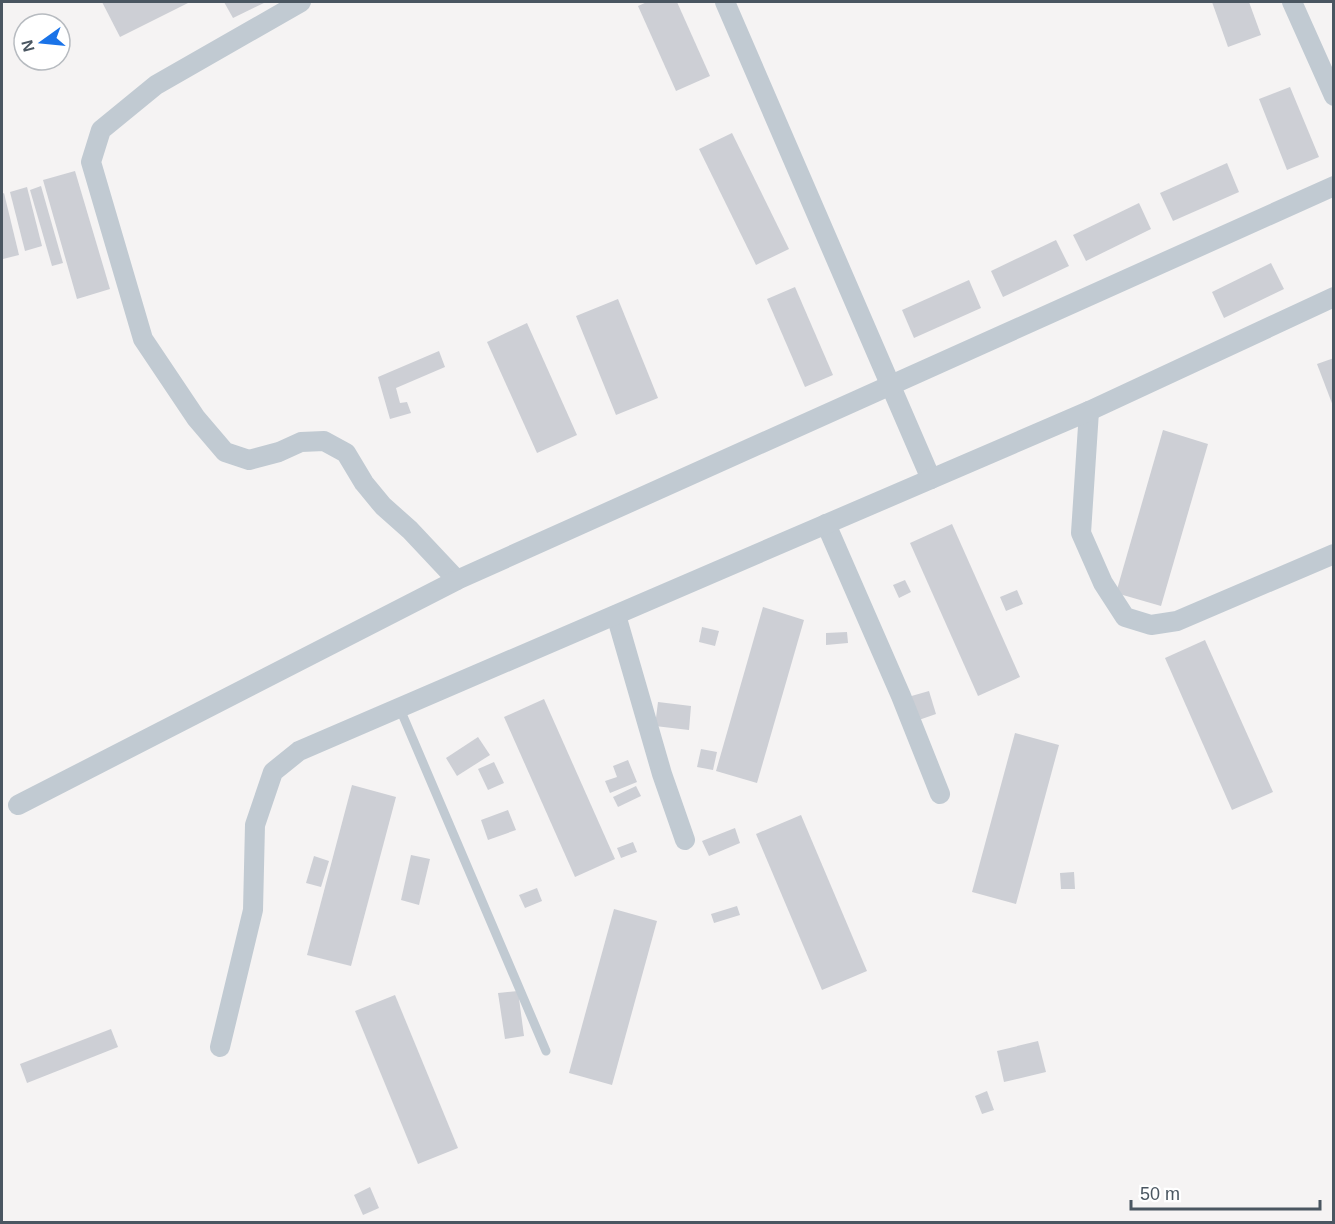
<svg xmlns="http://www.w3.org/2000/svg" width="1335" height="1224" viewBox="0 0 1335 1224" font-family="Arial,sans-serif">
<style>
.building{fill:#cdcfd5}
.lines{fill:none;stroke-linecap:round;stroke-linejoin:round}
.service{stroke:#c1cad2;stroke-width:9}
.minor{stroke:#c1cad2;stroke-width:20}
</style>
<rect width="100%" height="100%" fill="#f5f3f3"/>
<!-- building -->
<g class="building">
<path d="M102,2h88l-70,35z"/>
<path d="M224,2h42l-33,16z"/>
<path d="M647,2h30l33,74 -34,15 -38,-85z"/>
<path d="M1212,2h37l12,33 -33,12z"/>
<path d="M1290,87l29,70 -32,13 -28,-71z"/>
<path d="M732,133l57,116 -33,16 -57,-116z"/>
<path d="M1227,163l12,29 -66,29 -13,-28z"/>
<path d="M75,171l35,118 -33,10 -34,-119z"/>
<path d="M41,186l22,77 -11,3 -22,-76z"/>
<path d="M27,187l15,59 -17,5 -15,-59z"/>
<path d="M4,193l15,62 -16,4 -1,-65z"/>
<path d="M1139,203l12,26 -65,32 -13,-26z"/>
<path d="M1056,240l13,26 -66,31 -12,-26z"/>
<path d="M1271,263l13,26 -60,29 -12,-26z"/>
<path d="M969,280l12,28 -67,30 -12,-28z"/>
<path d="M795,287l38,88 -28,12 -38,-88z"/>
<path d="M618,299l40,99 -42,17 -40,-99z"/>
<path d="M527,323l50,112 -40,18 -50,-111z"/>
<path d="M439,351l6,16 -49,21 4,15 7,-1 4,11 -21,6 -12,-42z"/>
<path d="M1334,358v48h-1l-16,-42z"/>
<path d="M1163,430l45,14 -47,162 -45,-13z"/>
<path d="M952,524l68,153 -42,19 -68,-153z"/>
<path d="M905,580l6,12 -12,6 -6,-13z"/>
<path d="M1017,590l6,14 -17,7 -6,-14z"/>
<path d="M763,607l41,13 -47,163 -41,-12z"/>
<path d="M702,627l17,4 -4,15 -16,-4z"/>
<path d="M847,632l1,11 -22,2v-12z"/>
<path d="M1205,640l68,152 -41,18 -67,-152z"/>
<path d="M929,691l7,23 -20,7 -8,-24z"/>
<path d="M544,699l71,160 -40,18 -71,-160z"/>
<path d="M658,702l33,4 -2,24 -34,-4z"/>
<path d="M1015,733l44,12 -43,159 -44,-12z"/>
<path d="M478,737l12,18 -33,21 -11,-18z"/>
<path d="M701,749l16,3 -4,18 -16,-3z"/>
<path d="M628,760l9,22 -27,11 -5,-12 12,-4 -4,-11z"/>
<path d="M494,762l10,21 -16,7 -10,-21z"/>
<path d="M352,785l44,12 -45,169 -44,-11z"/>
<path d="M636,786l5,10 -23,11 -5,-10z"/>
<path d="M508,810l8,20 -28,10 -7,-20z"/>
<path d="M801,815l66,156 -45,19 -66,-156z"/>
<path d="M735,828l5,15 -31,13 -7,-15z"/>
<path d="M633,842l4,10 -16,6 -4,-10z"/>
<path d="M411,855l19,4 -11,46 -18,-5z"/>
<path d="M314,856l15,5 -8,26 -15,-4z"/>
<path d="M1074,872l1,17h-14l-1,-16z"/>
<path d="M537,888l5,13 -17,7 -6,-13z"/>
<path d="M737,906l3,9 -26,8 -3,-9z"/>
<path d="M614,909l43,12 -45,164 -43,-12z"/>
<path d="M518,991l6,45 -19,3 -7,-46z"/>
<path d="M395,995l63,153 -40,16 -63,-153z"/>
<path d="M111,1029l7,18 -91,36 -7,-19z"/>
<path d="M1038,1041l8,31 -42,10 -7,-31z"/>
<path d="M987,1091l7,19 -12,4 -7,-18z"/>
<path d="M370,1187l9,21 -16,7 -9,-20z"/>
</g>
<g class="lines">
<!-- service -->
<path class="service" d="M400,709l146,342"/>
<!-- minor -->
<g class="minor">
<path d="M301,2l-145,83 -55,45 -10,32 52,177 53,79 29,34 24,8 30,-8 22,-10 23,-1 22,12 18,30 19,23 27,24 47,50"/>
<path d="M725,2l206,477"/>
<path d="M1292,2l42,94"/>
<path d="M1089,411l-8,122 22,50 22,34 26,8 26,-4 157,-67"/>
<path d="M826,524l75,172 39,98"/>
<path d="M616,615l46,159 23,66"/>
<path d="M18,805l439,-225 877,-394"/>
<path d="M220,1047l33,-137 2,-85 18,-53 26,-21 790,-340 245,-114"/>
</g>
</g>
<!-- border -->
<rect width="1335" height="1224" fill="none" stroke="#4a5661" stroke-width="6"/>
<!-- north arrow -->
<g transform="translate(42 42) rotate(255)"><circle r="28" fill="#ffffff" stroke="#b7bbc0" stroke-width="1.5"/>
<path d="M0-4.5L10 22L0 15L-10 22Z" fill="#1a73e8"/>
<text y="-9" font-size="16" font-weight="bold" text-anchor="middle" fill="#4a5661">N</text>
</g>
<!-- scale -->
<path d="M1131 1200v9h189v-9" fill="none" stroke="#4a5661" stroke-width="3"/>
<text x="1140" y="1200" font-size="18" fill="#4a5661" stroke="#ffffff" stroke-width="4.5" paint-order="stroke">50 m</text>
</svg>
